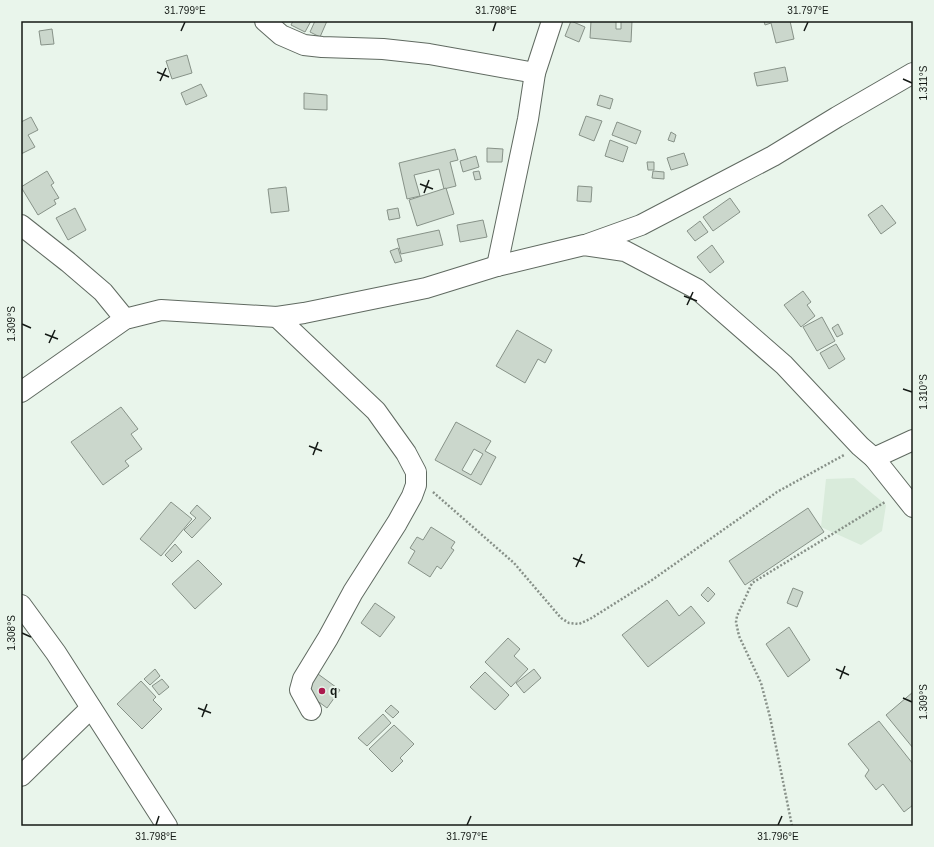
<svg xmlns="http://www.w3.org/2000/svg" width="934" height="847" viewBox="0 0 934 847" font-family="Helvetica,sans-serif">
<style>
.built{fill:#d9ebdb}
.building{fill:#cbd7cc;stroke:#879288;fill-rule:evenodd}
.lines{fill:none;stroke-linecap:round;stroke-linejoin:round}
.street-casing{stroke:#606a61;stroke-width:22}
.path{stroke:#879088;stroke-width:2.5;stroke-dasharray:2 2;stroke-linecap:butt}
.street{stroke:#fff;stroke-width:20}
.ticks{fill:none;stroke:#141915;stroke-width:1.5}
.poi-dot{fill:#ab184d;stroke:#e9f5eb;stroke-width:1.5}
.labels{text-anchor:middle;stroke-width:4;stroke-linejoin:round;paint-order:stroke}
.poi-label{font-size:12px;font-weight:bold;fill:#141915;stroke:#e9f5eb;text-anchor:start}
.neatline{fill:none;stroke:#141915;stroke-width:1.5}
.ticks-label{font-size:10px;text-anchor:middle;fill:#141915}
</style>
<rect width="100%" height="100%" fill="#e9f5eb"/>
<!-- built -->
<path class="built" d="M854,478l32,27 -4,26 -21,14 -40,-18 5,-48z"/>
<!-- building -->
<g class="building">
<path d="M293,21h18l-6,11 -14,-7z"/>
<path d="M315,21h12l-7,16 -10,-5z"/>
<path d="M571,21l14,6 -6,15 -14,-6z"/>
<path d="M591,21h25v8h5v-8h11l-1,21 -41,-4z"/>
<path d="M764,21h26l4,18 -18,4 -5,-20 -6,2z"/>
<path d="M52,29l2,15 -13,1 -2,-14z"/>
<path d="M187,55l5,18 -20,6 -6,-18z"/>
<path d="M785,67l3,14 -31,5 -3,-13z"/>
<path d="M201,84l6,12 -21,9 -5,-12z"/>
<path d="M304,93l23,2v15l-23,-1z"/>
<path d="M600,95l13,4 -3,10 -13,-4z"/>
<path d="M586,116l16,5 -8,20 -15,-6z"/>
<path d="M31,117l7,13 -10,5 7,12 -14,7v-32z"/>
<path d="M617,122l24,9 -5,13 -24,-9z"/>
<path d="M671,132l5,3 -2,7 -6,-2z"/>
<path d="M610,140l18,7 -5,15 -18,-6z"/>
<path d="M487,148l16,1 -1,13h-15z"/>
<path d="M455,149l3,11 -8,2 6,24 -12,3 -5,-20 -25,6 6,21 -13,3 -8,-36z"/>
<path d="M684,153l4,12 -17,5 -4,-12z"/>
<path d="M476,156l3,11 -16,5 -3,-11z"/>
<path d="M647,162h7v8h-6z"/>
<path d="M47,171l7,12 -3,2 8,13 -5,2 2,4 -18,11 -17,-28z"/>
<path d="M479,171l2,8 -6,1 -2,-8z"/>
<path d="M653,171l11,1v7l-12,-1z"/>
<path d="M578,186l14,1 -1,15 -14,-1z"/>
<path d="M286,187l3,24 -18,2 -3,-24z"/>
<path d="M446,188l8,26 -37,12 -8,-26z"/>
<path d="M730,198l10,14 -27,19 -10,-14z"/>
<path d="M882,205l14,18 -15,11 -13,-19z"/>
<path d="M75,208l11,22 -18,10 -12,-22z"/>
<path d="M398,208l2,10 -11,2 -2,-10z"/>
<path d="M483,220l4,17 -27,5 -3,-17z"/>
<path d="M700,221l8,11 -13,9 -8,-10z"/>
<path d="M439,230l4,15 -42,9 -4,-15z"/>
<path d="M712,245l12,17 -14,11 -13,-16z"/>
<path d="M398,248l4,13 -7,2 -5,-12z"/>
<path d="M803,291l8,11 -4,3 8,11 -14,11 -17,-22z"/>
<path d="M822,317l13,24 -18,10 -14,-24z"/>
<path d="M838,324l5,10 -6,3 -5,-9z"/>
<path d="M517,330l35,20 -7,13 -7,-4 -13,24 -29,-17z"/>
<path d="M836,344l9,15 -16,10 -9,-16z"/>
<path d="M121,407l17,22 -7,5 11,15 -17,12 4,5 -26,19 -32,-43z"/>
<path d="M456,422l35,19 -6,10 11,6 -15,28 -46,-25zM474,449l9,5 -12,21 -9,-5z"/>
<path d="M171,502l21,17 -31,37 -21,-17z"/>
<path d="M197,505l14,13 -19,20 -8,-8 12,-12 -6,-5z"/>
<path d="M808,508l16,24 -79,53 -16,-24z"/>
<path d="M431,527l24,15 -4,6 3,2 -13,19 -4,-3 -7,11 -22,-14 7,-12 -5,-3 7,-11 6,3z"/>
<path d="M175,544l7,8 -10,10 -7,-7z"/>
<path d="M198,560l24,24 -27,25 -23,-25z"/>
<path d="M708,587l7,7 -7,8 -7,-7z"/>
<path d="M793,588l10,4 -6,15 -10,-4z"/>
<path d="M667,600l12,16 12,-10 14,17 -57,44 -26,-32z"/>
<path d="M375,603l20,14 -15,20 -19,-14z"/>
<path d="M789,627l21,33 -22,17 -22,-33z"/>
<path d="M508,638l12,11 -6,7 14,13 -17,18 -26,-25z"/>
<path d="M155,669l5,7 -10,9 -6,-6z"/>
<path d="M534,669l7,9 -17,15 -8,-10z"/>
<path d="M485,672l24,23 -14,15 -25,-23z"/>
<path d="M318,674l22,16 -13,18 -23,-17z"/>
<path d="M162,679l7,8 -10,8 -7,-9z"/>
<path d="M141,681l15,16 -3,3 9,9 -20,20 -25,-25z"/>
<path d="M913,692v56l-27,-33z"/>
<path d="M391,705l8,7 -6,6 -8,-7z"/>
<path d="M383,714l8,9 -24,23 -9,-8z"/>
<path d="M879,721l34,43v41l-9,7 -21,-28 -7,6 -11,-14 4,-6 -21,-26z"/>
<path d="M394,725l20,19 -14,14 3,3 -11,11 -23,-23z"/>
</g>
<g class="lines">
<!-- street casing -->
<g class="street-casing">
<g id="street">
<path d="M265,21l16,14 23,10 18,2 61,2 46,5 106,19"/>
<path d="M21,225l47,37 35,30 22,27"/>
<path d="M588,244l53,-19 132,-69 64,-39 76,-44"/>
<path d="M497,266l31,-147 7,-46 17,-52"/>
<path d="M277,317l99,94 30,42 10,19v13l-4,11 -15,27 -44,69 -25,46 -25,41 -3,11 11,20"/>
<path d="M21,392l104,-73 36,-9 116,7 27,-4 122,-25 71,-22 87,-21 41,6 72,38 87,76 76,81 14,12 39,49"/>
<path d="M874,458l39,-18"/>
<path d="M21,605l35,48 111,173"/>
<path d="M21,776l70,-68"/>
</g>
</g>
<!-- path -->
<g class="path">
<path d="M433,492l81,71 47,55 8,5 10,1 11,-5 62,-39 125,-88 67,-37"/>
<path d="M792,826l-22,-109 -9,-34 -22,-47 -3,-14 1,-6 15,-33 133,-81"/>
</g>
<!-- street -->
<use href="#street" class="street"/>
</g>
<!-- ticks -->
<path class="ticks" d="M181,31l4,-9M493,31l3,-9M804,31l4,-9M157,72l12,5M903,79l9,4M160,81l6,-13M420,184l13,5M424,193l5,-13M684,296l13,5M687,305l6,-13M22,324l9,4M45,334l13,5M49,343l6,-13M903,389l9,3M309,446l13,5M313,455l5,-13M573,558l12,5M576,567l6,-13M22,633l9,4M836,669l13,6M840,679l5,-13M903,698l9,4M198,708l13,5M202,717l5,-13M156,825l3,-9M467,825l4,-9M778,825l4,-9"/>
<!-- markers -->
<circle class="poi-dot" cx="322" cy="691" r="4"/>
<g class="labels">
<!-- poi labels -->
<g class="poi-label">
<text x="330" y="695">q</text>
</g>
</g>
<!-- border -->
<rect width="934" height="847" fill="none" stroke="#e9f5eb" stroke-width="44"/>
<rect x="22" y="22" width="890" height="803" class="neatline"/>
<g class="ticks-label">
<text x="185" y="14">31.799°E</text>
<text x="496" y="14">31.798°E</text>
<text x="808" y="14">31.797°E</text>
<text transform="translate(923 83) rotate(-90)" y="4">1.311°S</text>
<text transform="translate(11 324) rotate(-90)" y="4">1.309°S</text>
<text transform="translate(923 392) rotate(-90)" y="4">1.310°S</text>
<text transform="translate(11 633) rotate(-90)" y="4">1.308°S</text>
<text transform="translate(923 702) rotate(-90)" y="4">1.309°S</text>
<text x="156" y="840">31.798°E</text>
<text x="467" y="840">31.797°E</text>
<text x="778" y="840">31.796°E</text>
</g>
</svg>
